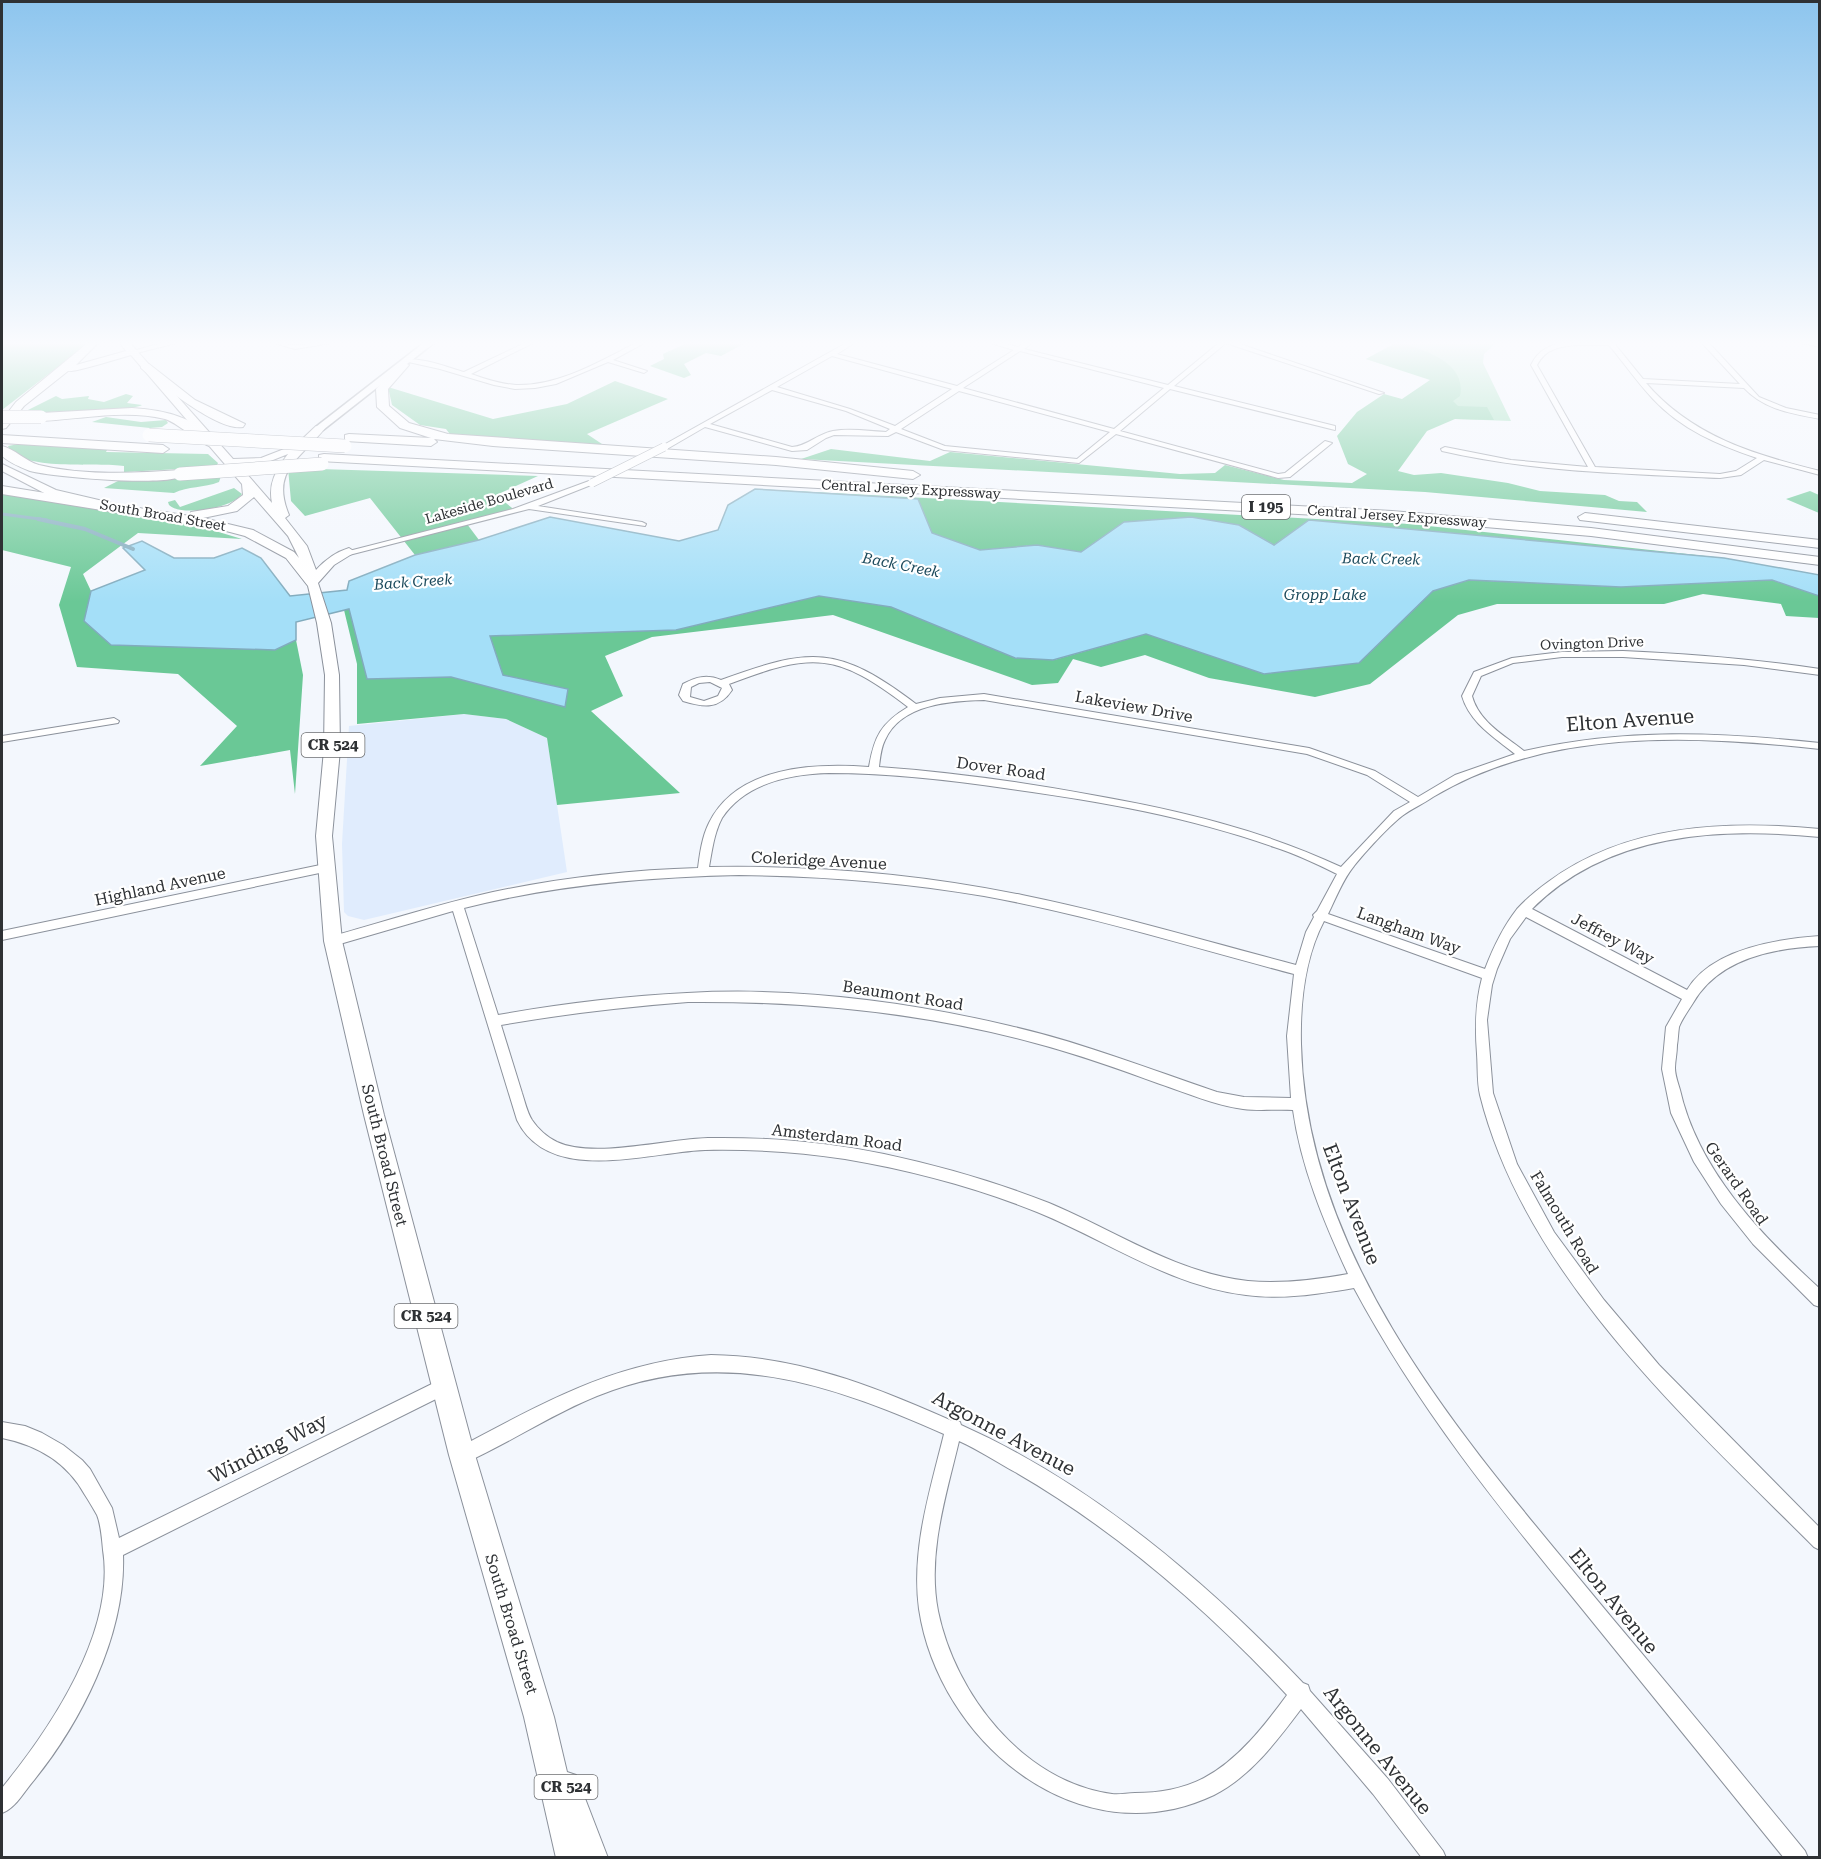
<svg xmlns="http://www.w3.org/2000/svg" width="1821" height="1859" viewBox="0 0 1821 1859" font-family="'Roboto Serif',serif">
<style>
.built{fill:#e0ecfd}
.green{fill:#93dbb3}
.forest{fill:#6ac896}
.water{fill:#a4dff8;stroke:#81abbd;stroke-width:1.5}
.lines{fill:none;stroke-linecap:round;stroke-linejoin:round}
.stream-far1{stroke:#81abbd;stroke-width:3}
.stream{stroke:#81abbd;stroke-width:4}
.minor-casing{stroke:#8b919b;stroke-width:2}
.tertiary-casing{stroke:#8b919b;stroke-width:2}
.secondary-casing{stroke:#8b919b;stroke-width:3}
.primary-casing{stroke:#8b919b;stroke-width:2}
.motorway-casing{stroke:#8b919b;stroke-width:2}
.minor{fill:#fff;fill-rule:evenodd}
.tertiary{fill:#fff;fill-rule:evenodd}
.secondary{fill:#fff;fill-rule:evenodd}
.primary{fill:#fff;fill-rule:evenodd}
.motorway{fill:#fff;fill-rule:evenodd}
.minor-bridge-casing{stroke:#8b919b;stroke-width:9;stroke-linecap:butt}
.motorway-bridge-casing{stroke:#8b919b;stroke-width:14;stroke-linecap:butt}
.minor-bridge{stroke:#fff;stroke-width:8}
.motorway-bridge{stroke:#fff;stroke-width:13}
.labels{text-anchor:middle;stroke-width:4.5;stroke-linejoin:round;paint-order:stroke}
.far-street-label{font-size:14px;fill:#2e3134;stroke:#fff}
.shield{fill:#fff;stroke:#6d6f71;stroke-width:1.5}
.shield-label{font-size:15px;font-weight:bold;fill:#2e3134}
.far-water-label{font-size:15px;font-style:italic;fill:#1c4a5c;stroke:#fff}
.street-label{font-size:16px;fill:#2e3134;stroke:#fff}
.near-street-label{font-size:20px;fill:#2e3134;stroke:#fff}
</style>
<rect width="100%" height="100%" fill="#f3f7fd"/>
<!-- built -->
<path class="built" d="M464,714l42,5 41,19 20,134 -203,48 -16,-4 -4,-4 -2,-68 7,-118z"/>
<!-- green -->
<path class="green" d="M1397,342h100l-13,12 -1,9 28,58 -56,-2 -25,-40 -64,-20z"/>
<!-- forest -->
<g class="forest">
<path d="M2,342h83l-4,7 -79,61z"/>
<path d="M689,342h58l-26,14 -15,-3 -22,11 7,11 -7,3 -34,-12 14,-7 -1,-5z"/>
<path d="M1398,342c26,8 69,20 62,54l-7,5 5,5 29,1 7,13 -39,-1 -28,12 -29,40 16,4 27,-2 67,10 32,8 65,4 14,6 18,1 10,10 -222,-20 -624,-33 30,-10 99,12 20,-9 230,22 35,-1 10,-8 59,15 68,3 15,-9 -19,-10 -11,-28 20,-24 27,-18 18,5 28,-19 -64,-21z"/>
<path d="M615,381l53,18 -81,35 18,12 -150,-5 -9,-12 -26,-4 -28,-20 -4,-18 105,32 74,-15z"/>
<path d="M126,394l7,2 -6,7 15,2c-12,7 -98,7 -118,7l32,-16 6,3 27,-3 -1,3 16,3z"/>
<path d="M106,417l35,5 25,-2 2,3 -6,4 -12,1 -58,-6z"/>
<path d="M24,443l83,7 -1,2 102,2 10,9 -2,4 -92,5v-6c-23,-4 -107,6 -116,-20z"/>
<path d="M288,468l250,8 -42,19 21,17 -50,12 12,16 -64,15 -45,-57 -65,18 -14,-15z"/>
<path d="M221,476l-2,6c-15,6 -31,4 -45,11l-70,-5 18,-9z"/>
<path d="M234,488l8,6c-9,14 -61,23 -73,11l-1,-3 7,-2 5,7z"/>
<path d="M755,489l655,35 314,34 -415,-38 -35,25 -35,-20 -115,-3 -43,30 -44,-7 -57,5 -48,-17 -14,-34z"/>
<path d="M1810,491l9,4v18l-33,-14z"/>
<path d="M2,494l200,33 40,12 -104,-6 -55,41 8,17 -7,30 191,29 21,-10 7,35 -8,119 -5,-44 -90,16 37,-40 -59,-52 -101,-7 -18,-62 12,-38 -69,-17z"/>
<path d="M1469,580l152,7 151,-7 48,16 -1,22 -33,-2 -5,-12 -78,-10 -39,10h-167l-39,11 -88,69 -55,13 -106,-19 -64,-23 -44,12 -28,-8 -15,24 -26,2 -199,-70 -181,22 -47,19 18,40 -32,15 89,82 -123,12 -10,-67 -41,-19 -42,-5 -107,10v-60l-13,-54 5,-1 18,70 84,-2 114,29 2,-17 -64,-14 -13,-39 186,-6 143,-34 72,11 124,51 39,2 92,-26 118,40 95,-11 74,-72z"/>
</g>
<!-- water -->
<path class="water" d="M755,489l163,10 14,34 48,17 57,-5 44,7 43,-30 67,-5 48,8 35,20 35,-25 415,38 96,17 -1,21 -47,-16 -151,7 -152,-7 -36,11 -74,72 -95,11 -118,-40 -93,26 -38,-2 -124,-51 -72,-11 -143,34 -186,6 13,39 65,14 -3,18 -114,-30 -84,2 -18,-70 -53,13v18l-21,10 -164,-5 -27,-24 7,-30 54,-21 -22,-22 19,-7 32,17h40l28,-10 19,10 29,38 57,-6 2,-9 66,-26 64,-15 71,-23 129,24 39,-11 10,-25z"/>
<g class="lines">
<!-- stream-far1 -->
<path class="stream-far1" d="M2,514l45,6"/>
<!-- stream -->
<path class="stream" d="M38,519l47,10 48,20"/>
<!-- minor casing -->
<g class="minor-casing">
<g id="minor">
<path d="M271,342l24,3 42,-3 -42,7z"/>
<path d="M527,342h8l-64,32c14,5 30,10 45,11 44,1 84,-24 122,-43h8l-33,18 34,11 -3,2 -36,-11 -52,22 -21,4 -20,1 -21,-4 -54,-16 -36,-8c12,-6 46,7 60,11z"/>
<path d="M848,342h8l-19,12 120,32 57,-36 -27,-8h11l20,5 8,-5h7l-9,7 144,36 52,-43h14l150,51 -5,1 -153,-51 -52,43 161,40v4l-165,-41 -50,42 158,43 7,-1 40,-32 7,2 -42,34 -12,1 -162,-44 -37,29 -135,-13 -48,-18 -8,4 -54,-1 -8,3 -19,12 -15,1 -87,-24 -38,22 -7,-2zM1020,351l144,37 -50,41 -151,-41zM832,356l120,33 -57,37 -45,-17 -73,-22zM772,390l74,21 44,18 -4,3c-17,-1 -36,-4 -53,-1 -16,3 -25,15 -41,16l-82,-23zM959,391l151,41 -33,27 -132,-13 -44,-17z"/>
<path d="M1566,342h47l30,37 97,5 -39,-42h7l51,55 27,11 34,7v4c-29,-6 -55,-9 -76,-31l-98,-5c45,53 109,72 174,88v4l-56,-15 -23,15 -21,3c-93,-4 -187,-6 -278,-27l-1,-2 4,-2 66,13 77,7 -57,-102c8,-16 19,-20 35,-23zM1579,345h30c15,18 28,37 44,54 28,30 65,46 104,59l-21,13 -16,3 -125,-7 -58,-102c9,-17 24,-19 42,-20z"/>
<path d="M1797,342l23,1v4z"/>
<path d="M589,481l7,2 -58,23 104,16 4,2 -1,2 -116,-17 -180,46 -4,-3 168,-43z"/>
<path d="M1623,651c66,3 131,8 197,18v6l-76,-10 -121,-8h-61l-49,6 -32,13 -9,20c7,26 32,39 52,55 103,-23 192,-19 296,-8v6c-129,-14 -272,-21 -387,48 -10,7 -22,12 -31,19 -15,12 -36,35 -48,50 -11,13 -18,32 -26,48l157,55c8,-21 18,-42 32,-60 9,-10 20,-19 31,-27 78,-58 179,-62 272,-53v8c-102,-10 -212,-4 -288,72l155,81c24,-41 90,-51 133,-54v10c-48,2 -102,13 -127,57 -5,8 -11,16 -14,24 -1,6 -1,13 -2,18 0,8 -2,16 -2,23 0,7 3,15 5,22 18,80 81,145 140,199v18l-6,-2 -61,-61 -32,-40 -27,-42 -23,-49 -9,-44 4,-42 16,-28 -156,-82 -16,22 -13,30 -5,16 -5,35 6,73 24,71 37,68 50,68 55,65 161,163v22l-6,-3c-127,-127 -289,-272 -334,-452 -3,-13 -2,-27 -3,-41 -2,-26 -2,-50 5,-76l-158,-57c-19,36 -24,83 -23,123 5,225 176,410 311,574 65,77 129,155 193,233l3,7h-24c-67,-83 -134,-165 -201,-248 -86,-105 -164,-201 -229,-322 -35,6 -72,12 -108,7 -76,-9 -140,-55 -209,-83 -62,-25 -127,-42 -192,-53 -46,-7 -93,-10 -140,-9 -56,2 -156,36 -188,-30l-64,-209 -120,35 -4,-2 -2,-3 2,-3 4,-2c53,-15 106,-32 160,-44 67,-14 136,-22 205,-24 2,-15 4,-31 11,-45 28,-57 104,-60 160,-56 5,-30 12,-44 39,-60 -72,-55 -95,-55 -179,-23l3,6c-13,20 -29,17 -49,11l-4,-6 4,-11c13,-7 24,-10 38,-4 90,-33 117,-35 195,24l24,-6 44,-4 325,54 66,23 43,26 37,-22 60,-21c-21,-17 -45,-31 -53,-58l12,-24 38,-14 50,-6zM710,682l12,6 -4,8 -14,5 -14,-4 1,-10 8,-4zM984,700l323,54 60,21 43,27 -16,9 -53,56c-79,-37 -163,-57 -249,-72 -70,-13 -142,-23 -213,-28 1,-9 2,-19 6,-27 16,-36 65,-39 99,-40zM829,773c61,0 122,7 182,16 88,12 179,28 263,58 22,7 43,17 63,27l-20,37 -4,4 1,2 -8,15 -10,33c-91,-24 -181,-51 -274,-70 -103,-21 -208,-30 -313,-28 3,-16 5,-34 13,-49 23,-35 69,-44 107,-45zM739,875c82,1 164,7 245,21 105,19 207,51 310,78l-7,62 4,62 -47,-1 -27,-5c-68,-23 -136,-50 -207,-66 -105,-25 -215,-39 -323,-33 -64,3 -127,11 -189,22l-34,-107c90,-23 183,-31 275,-33zM688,1002c118,-1 233,10 347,41 42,11 84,26 125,41 27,9 54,21 83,25 16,2 34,0 50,1 8,57 31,112 55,164 -33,6 -67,10 -100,7 -72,-8 -134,-51 -199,-78 -53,-21 -109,-37 -165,-49 -58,-12 -116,-17 -176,-16 -41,1 -115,21 -151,4 -10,-5 -19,-13 -25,-22 -5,-8 -7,-18 -10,-27 -7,-23 -14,-45 -21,-68 62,-11 124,-18 187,-23z"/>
<path d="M114,718l5,3 -1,2 -116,19v-6z"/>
<path d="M325,864l4,1 2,3 -2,3 -327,69v-9z"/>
<path d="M711,1355c86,1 163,31 241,66l8,1 1,3c130,58 245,156 342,258l5,2 2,6 78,88 55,72 3,7h-24l-49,-64 -72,-85c-24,32 -51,68 -87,86 -135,64 -275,-53 -295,-186 -8,-60 11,-118 25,-175 -115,-51 -224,-88 -347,-38 -47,19 -89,48 -135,68l-6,-3 -3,-6 3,-6c86,-45 156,-87 255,-94zM959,1441c20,9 38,21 56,31 102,59 192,137 272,223 -22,30 -49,65 -83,83 -21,11 -46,15 -69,15 -8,0 -16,2 -23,1 -89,-12 -157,-100 -174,-183 -11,-57 8,-115 21,-170z"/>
<path d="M444,1378l6,2 2,6 -2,6 -327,163c3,80 -43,170 -93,230 -8,10 -16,24 -28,28v-25c49,-60 114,-157 101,-238 -1,-11 -2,-25 -6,-35 -4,-7 -8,-14 -12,-20 -18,-33 -48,-50 -83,-57v-16l23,4 17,7 21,12 19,15 8,9 22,39 7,30z"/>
</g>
</g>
<!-- tertiary casing -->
<g class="tertiary-casing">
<path id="tertiary" d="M166,342h14l-47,12 -4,-2z"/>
</g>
<!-- secondary casing -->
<g class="secondary-casing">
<path id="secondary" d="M425,342h10l-112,88h-6v-4z"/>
</g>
<!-- primary casing -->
<g class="primary-casing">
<path id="primary" d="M89,342h10l-23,23 50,-14 -7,-9h10l104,117 28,-1 36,-14 19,-18 9,2c-24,31 -55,42 -36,87l-4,3 22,28 9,24c9,-10 20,-18 33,-22l6,4 -21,13 -16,18 13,40 8,52 1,75 -8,86 10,105 42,174 91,340 79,262 13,55 9,3 32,83h-52l-32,-141 -75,-262 -85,-340 -40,-174 -8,-105 8,-86 1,-75 -8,-52 -9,-37 -22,-28 -41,-22 -34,-9 -91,-14 -72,-18 -46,-24v-7l54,26 64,15 70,11 1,-4 37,-6 15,-11 -1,-11 -111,-129c-11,3 -58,18 -63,16l-44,35 -18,22 -4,1v-9l14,-18zM288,454c-12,16 -20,29 -16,49l-33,-38 24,-1zM254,497l34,39 11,22 -5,-6 -41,-22 -50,-12 34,-7z"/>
</g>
<!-- motorway casing -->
<g class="motorway-casing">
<g id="motorway">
<path d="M403,362l6,3 -21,24 1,17 20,17 39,11 328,23 137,14 7,4 -7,4 -137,-14 -283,-19 -59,-7 3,3 -6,4 -86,-5v-6l4,-1 82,4 -31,-10 -23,-21 -1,-18 23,-26z"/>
<path d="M141,364h8l46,36 50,24 -2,3c-24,5 -83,-43 -102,-59z"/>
<path d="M132,408c33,2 64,9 86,36l-1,3c-12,3 -36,-23 -52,-28 -39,-10 -84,0 -124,2l-6,-4 6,-4z"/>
<path d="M2,435l161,10 6,4 -6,4 -161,-10z"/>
<path d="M2,446c13,3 23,15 37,19 45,11 95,8 141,5l7,4c-15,14 -134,3 -157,-3 -10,-4 -20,-8 -28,-15z"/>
<path d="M324,454l1068,57 199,17 229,29v8l-229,-29 -199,-17 -1073,-58v-6z"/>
<path d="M2,486l118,19 7,4 -7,4 -118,-19z"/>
<path d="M1585,513l235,27v8l-240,-28 -2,-3z"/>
</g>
</g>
<!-- minor -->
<use href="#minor" class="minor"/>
<!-- tertiary -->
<use href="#tertiary" class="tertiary"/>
<!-- secondary -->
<use href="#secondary" class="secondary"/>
<!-- primary -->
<use href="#primary" class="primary"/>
<!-- motorway -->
<use href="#motorway" class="motorway"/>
<!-- minor-bridge casing -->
<g class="minor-bridge-casing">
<path id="minor-bridge" d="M592,483l72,-36"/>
</g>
<!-- motorway-bridge casing -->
<g class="motorway-bridge-casing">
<g id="motorway-bridge">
<path d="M2,417h39"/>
<path d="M149,435l196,11"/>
<path d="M180,474l142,-10"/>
</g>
</g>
<!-- minor-bridge -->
<use href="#minor-bridge" class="minor-bridge"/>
<!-- motorway-bridge -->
<use href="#motorway-bridge" class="motorway-bridge"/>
</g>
<!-- sky -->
<linearGradient id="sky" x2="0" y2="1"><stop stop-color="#8dc5ee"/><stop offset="0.57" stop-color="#fafbfe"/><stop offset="1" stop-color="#fafbfe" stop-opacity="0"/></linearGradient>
<rect width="1821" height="602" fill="url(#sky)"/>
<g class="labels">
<!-- far-street labels -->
<g class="far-street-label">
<text transform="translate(911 489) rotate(3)" y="5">Central Jersey Expressway</text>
<text transform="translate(489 501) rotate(-16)" y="5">Lakeside Boulevard</text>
<text transform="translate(163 515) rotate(10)" y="5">South Broad Street</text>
<text transform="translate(1397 516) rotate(4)" y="5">Central Jersey Expressway</text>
<text transform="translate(1592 643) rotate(-2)" y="5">Ovington Drive</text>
</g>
<!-- shield labels -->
<g class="shield">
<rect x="1242" y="495" width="48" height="24" rx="4.5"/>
<rect x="301.5" y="733" width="63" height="24" rx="4.5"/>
<rect x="394.5" y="1304" width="63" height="24" rx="4.5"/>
<rect x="534.5" y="1775" width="63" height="24" rx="4.5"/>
</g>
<g class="shield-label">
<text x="1266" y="512">I 195</text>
<text x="333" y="750">CR 524</text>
<text x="426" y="1321">CR 524</text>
<text x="566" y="1792">CR 524</text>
</g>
<!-- far-water labels -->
<g class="far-water-label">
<text transform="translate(1381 559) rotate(1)" y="5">Back Creek</text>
<text transform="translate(901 565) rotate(11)" y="5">Back Creek</text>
<text transform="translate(413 582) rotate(-4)" y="5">Back Creek</text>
<text x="1325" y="600">Gropp Lake</text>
</g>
<!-- street labels -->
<g class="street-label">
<text transform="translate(1134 706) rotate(10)" y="6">Lakeview Drive</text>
<text transform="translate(1001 768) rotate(8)" y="6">Dover Road</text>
<text transform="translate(819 860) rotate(3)" y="6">Coleridge Avenue</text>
<text transform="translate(160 886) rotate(-12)" y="6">Highland Avenue</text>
<text transform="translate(1409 930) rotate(20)" y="6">Langham Way</text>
<text transform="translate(1613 938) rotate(28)" y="6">Jeffrey Way</text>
<text transform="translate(903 995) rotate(9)" y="6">Beaumont Road</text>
<text transform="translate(837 1137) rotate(7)" y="6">Amsterdam Road</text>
<text transform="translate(385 1155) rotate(76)" y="6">South Broad Street</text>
<text transform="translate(1737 1183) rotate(55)" y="6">Gerard Road</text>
<text transform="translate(1565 1222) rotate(59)" y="6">Falmouth Road</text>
<text transform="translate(512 1624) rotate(73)" y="6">South Broad Street</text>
</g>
<!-- near-street labels -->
<g class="near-street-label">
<text transform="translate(1630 720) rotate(-4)" y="7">Elton Avenue</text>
<text transform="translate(1352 1204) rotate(69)" y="7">Elton Avenue</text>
<text transform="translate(1004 1433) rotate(28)" y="7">Argonne Avenue</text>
<text transform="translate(268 1448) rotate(-27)" y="7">Winding Way</text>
<text transform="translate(1614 1601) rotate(51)" y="7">Elton Avenue</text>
<text transform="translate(1378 1750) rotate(51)" y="7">Argonne Avenue</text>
</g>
</g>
<!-- border -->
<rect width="1821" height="1859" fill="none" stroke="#2e3134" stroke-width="6"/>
</svg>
